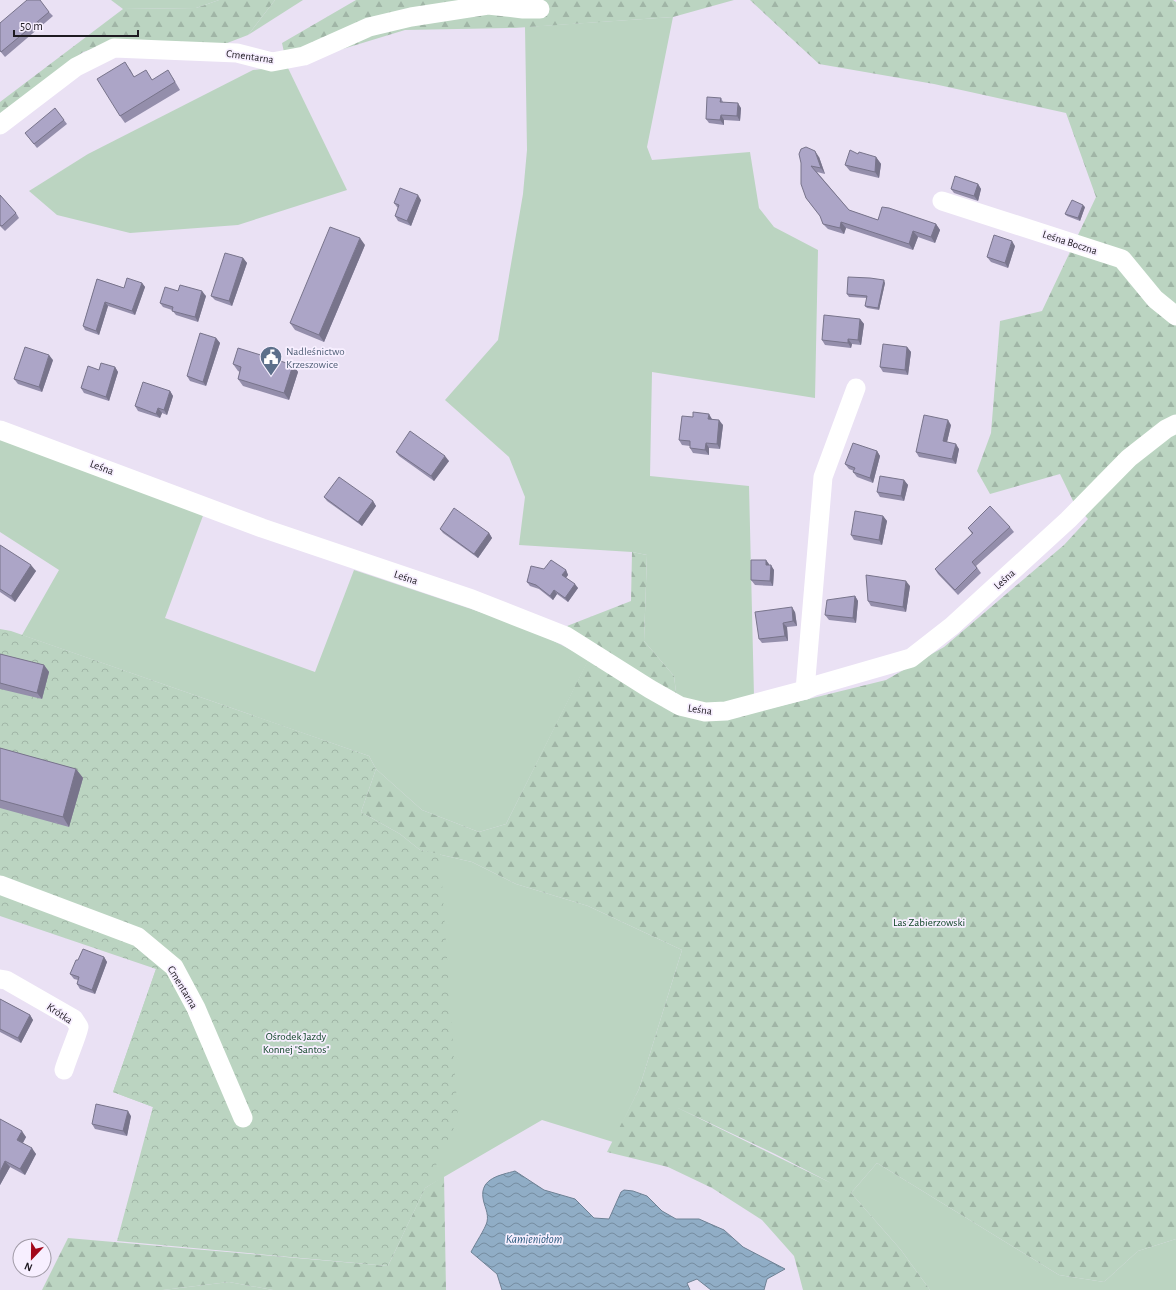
<svg xmlns="http://www.w3.org/2000/svg" width="1176" height="1290" viewBox="0 0 1176 1290" font-family="'Alegreya Sans',sans-serif">
<style>
.green{fill:#bbd4c1}
.forest{fill:url(#forest-firs);fill-rule:evenodd}
.park{fill:url(#park-crowns)}
.water{fill:url(#water-waves);stroke:#6e8194}
.lines{fill:none;stroke-linecap:round;stroke-linejoin:round}
.minor{stroke:#fff;stroke-width:19}
.wall{fill:#948eab}
.shaded-wall{fill:#78748b}
.building{fill:#aca5c7;stroke:#78748b}
.labels{text-anchor:middle;stroke-width:3.5;stroke-linejoin:round;paint-order:stroke}
.street-label{font-size:11px;fill:#1e1a21;stroke:#f7efff}
.service-label{font-size:11px;fill:#4e5e75;stroke:#f7efff;text-anchor:start}
.park-label{font-size:11px;fill:#063e1e;stroke:#f7efff}
.water-label{font-size:12px;font-style:italic;fill:#2b5a7e;stroke:#f7efff}
</style>
<defs>
<pattern id="forest-firs" width="22" height="20" patternUnits="userSpaceOnUse"><rect width="22" height="20" fill="#bbd4c1"/><path d="M5 1l3.5 6h-7zM16 11l3.5 6h-7z" fill="#a0b5a6"/></pattern>
<pattern id="park-crowns" width="20" height="18" patternUnits="userSpaceOnUse"><rect width="20" height="18" fill="#bbd4c1"/><path d="M2 6a3 3 0 1 1 6 0M12 15a3 3 0 1 1 6 0" fill="none" stroke="#a0b5a6"/></pattern>
<pattern id="water-waves" width="16" height="10" patternUnits="userSpaceOnUse"><rect width="16" height="10" fill="#90adc6"/><path d="M0 5q4-4 8 0t8 0" fill="none" stroke="#758ca0"/></pattern>
</defs>
<rect width="100%" height="100%" fill="#eae1f4"/>
<!-- green -->
<g class="green">
<path d="M111,0h108l-23,8 -73,1z"/>
<path d="M275,0h28l-55,35z"/>
<path d="M673,17l-26,130 5,13 98,-8 9,56 15,19 44,23 -3,148 -163,-26 -2,104 99,10 5,210 -44,10 -33,-6 -3,-24 -30,-35 3,-86 -15,-3 -113,-7 6,-48 -16,-40 -64,-57 53,-60 25,-146 4,-44 -2,-123z"/>
<path d="M287,66l60,124 -109,35 -108,8 -73,-18 -28,-24 59,-37 165,-84z"/>
<path d="M0,437l204,76 -39,105 150,54 39,-102 174,58 61,31 -83,165 -27,8 -57,-22 -46,-41 -7,-13 -347,-121 37,-65 -59,-38z"/>
<path d="M420,850l52,12 44,22 72,22 94,44 -43,139 -26,53 -71,-22 -117,68 -281,-45 9,-36 -40,-15 43,-123z"/>
<path d="M877,1163l182,112 45,7 34,-31 38,-12v51h-246l-29,-40 -50,-57z"/>
<path d="M229,1282l44,8h-110z"/>
</g>
<!-- forest -->
<g class="forest">
<path d="M219,0h56l-27,35 -26,10 -107,-3 -32,10 -83,66v-16l123,-93 73,-1z"/>
<path d="M356,0h378l-61,17 -159,11 -109,2 -118,36 -5,-23z"/>
<path d="M750,0h423l3,2v1237l-38,12 -34,31 -45,-7 -182,-112 -26,30 50,57 29,40h-127l-9,-34 -32,-36 -50,-32 -44,-21 -61,-15 32,-63 43,-139 -94,-44 -72,-22 -44,-22 -52,-12 -20,-16 -39,-22 15,-43 46,41 57,22 27,-8 89,-178 -28,-20 64,-25 1,-49 15,3 -3,86 30,35 3,24 79,12 130,-32 58,-33 120,-102 24,-26 -13,-14 -15,-31 -70,20 -13,-23 14,-38 9,-112 42,-10 54,-114 -30,-84 -132,-29 -115,-20zM676,1107l99,47 56,29z"/>
<path d="M444,1176l2,114h-173l-44,-8 -66,8h-121l26,-52 320,28 37,-78z"/>
</g>
<!-- park -->
<path class="park" d="M0,629l11,2 358,125 7,13 -15,43 39,22 20,16 20,4 18,265 -70,147 -271,-25 36,-134 -40,-15 43,-123 -156,-53z"/>
<!-- water -->
<path class="water" d="M515,1171l29,19 31,9 19,19 15,1 12,-27 3,-2 9,1 14,5 15,15 14,8h23l25,11 19,17 42,22 -18,10 -3,11h-53l-14,-11 -10,4 3,7h-188l-5,-16 -26,-22c4,-8 14,-23 16,-30 2,-9 -3,-16 -4,-24 -3,-20 18,-23 32,-27z"/>
<g class="lines">
<!-- minor -->
<g class="minor">
<path d="M0,125l76,-58 38,-19 123,5 35,9 32,-6 65,-29 42,-10 77,-12 35,4h17"/>
<path d="M942,201l180,58 33,40 21,17"/>
<path d="M0,430l262,98 210,71 94,37 84,53 30,17 25,6 21,-1 79,-21 18,-213 33,-89"/>
<path d="M805,690l9,-4 97,-28 41,-32 116,-106 61,-62 37,-29 10,-5"/>
<path d="M0,885l138,52 36,30 22,41 47,110"/>
<path d="M0,979l6,1 68,39c1,2 4,6 5,8 0,4 -13,35 -15,43"/>
</g>
</g>
<!-- wall -->
<g class="wall">
<path d="M49,12l4,4 -48,41 -5,-6v-28z"/>
<path d="M130,69l4,8 18,3 21,-2 7,12 -55,33 -5,-7z"/>
<path d="M721,98l2,4 18,6 -1,13 -16,-1v5l-15,-2 -3,-4z"/>
<path d="M64,120l3,4 -30,24 -12,-15z"/>
<path d="M819,157l6,17 -8,-2 32,38 29,10 58,4 4,6 -5,13 -17,-6 -5,13 -67,-22 -2,6 -16,-5 -5,-5 -2,-7 -15,-19 -5,-35z"/>
<path d="M876,157l5,7 -2,14 -29,-7 -5,-6z"/>
<path d="M978,184l3,5 -3,12 -24,-8 -3,-4z"/>
<path d="M0,195l16,18 3,5 -14,13 -5,-5z"/>
<path d="M421,200l-10,26 -13,-5 -3,-5 3,-8 -1,-1 -3,-4z"/>
<path d="M1085,207l-5,14 -13,-5 -2,-2z"/>
<path d="M365,245l-41,97 -29,-12 -5,-7z"/>
<path d="M1015,246l-7,22 -17,-6 -4,-5z"/>
<path d="M243,258l4,5 -15,43 -17,-6 -4,-4z"/>
<path d="M97,279l27,9 18,-5 3,4 -10,28 -27,-9 -9,29 -14,-5 -2,-4z"/>
<path d="M885,283l-6,27 -12,-2 -2,-2 2,-8 -18,-1 -2,-3z"/>
<path d="M178,291l28,5 -8,26 -22,-7 -4,-5 -9,-3 -3,-4z"/>
<path d="M860,319l4,5 -3,21 -9,-1 -1,4 -26,-3 -3,-5z"/>
<path d="M216,338l4,5 -14,43 -16,-5 -3,-5z"/>
<path d="M907,347l4,5 -3,23 -25,-3 -3,-5z"/>
<path d="M53,360l-11,32 -24,-8 -4,-5z"/>
<path d="M233,364l60,1 5,7 -9,28 -46,-14 -5,-7 2,-7 -2,-1z"/>
<path d="M115,367l3,5 -9,29 -25,-8 -3,-5 18,-18z"/>
<path d="M170,391l3,5 -6,19 -5,-2 -2,5 -22,-7 -3,-5z"/>
<path d="M712,419l11,6 -3,24 -11,-1v7l-16,-2 -3,-5v-2l-8,-1 -3,-5z"/>
<path d="M951,425l-4,17 12,7 -3,15 -37,-7 -3,-5z"/>
<path d="M877,451l3,5 -7,27 -16,-6 -4,-5 1,-1 -5,-2 -4,-5z"/>
<path d="M396,452l53,9 -15,20 -35,-25z"/>
<path d="M904,480l4,5 -4,16 -24,-4 -3,-5z"/>
<path d="M324,497l49,4 3,5 -14,20 -35,-25z"/>
<path d="M883,516l4,5 -5,24 -28,-5 -3,-5z"/>
<path d="M1010,527l4,5 -38,34 5,7 -23,22 -20,-21 -3,-5 37,-35 -4,-6z"/>
<path d="M440,529l49,4 3,5 -14,20 -35,-25z"/>
<path d="M0,545l36,26 -21,31 -15,-10z"/>
<path d="M766,560l3,5 5,5 -1,16 -18,-1 -4,-5z"/>
<path d="M544,569l22,1 2,5 -2,3 12,10 -10,14 -11,-8 -4,6 -14,-11 -9,-3 -3,-4z"/>
<path d="M910,586l-4,26 -35,-6 -3,-5z"/>
<path d="M855,596l3,5 -2,22 -27,-3 -4,-5z"/>
<path d="M795,612l2,14 -10,1 1,14 -26,2 -3,-4z"/>
<path d="M0,654l44,11 5,7 -7,27 -42,-10z"/>
<path d="M0,748l76,21 7,9 -14,49 -69,-19z"/>
<path d="M104,957l3,5 -12,32 -15,-5 -3,-5 1,-4 -4,-1 -4,-5 8,-14z"/>
<path d="M0,999l30,16 3,5 -12,23 -21,-11z"/>
<path d="M131,1116l-4,20 -32,-7 -3,-5z"/>
<path d="M0,1119l26,18 -3,6 13,11 -11,21 -15,-8 -10,18z"/>
</g>
<!-- shaded-wall -->
<g class="shaded-wall">
<path d="M738,103l3,5 -1,13 -3,-5z"/>
<path d="M721,115l3,5v5l-4,-5z"/>
<path d="M815,151l4,6 6,17 -4,-6z"/>
<path d="M876,157l5,7 -2,14 -4,-6z"/>
<path d="M978,184l3,5 -3,12 -4,-5z"/>
<path d="M418,195l3,5 -10,26 -4,-5z"/>
<path d="M1083,205l2,2 -5,14 -2,-3z"/>
<path d="M841,222l5,6 -2,6 -4,-6z"/>
<path d="M936,224l4,6 -5,13 -4,-6z"/>
<path d="M913,231l5,6 -5,13 -4,-6z"/>
<path d="M360,238l5,7 -41,97 -5,-7z"/>
<path d="M1012,241l3,5 -7,22 -3,-5z"/>
<path d="M243,258l4,5 -15,43 -3,-5z"/>
<path d="M884,280l1,3 -6,27 -1,-2z"/>
<path d="M142,283l3,4 -10,28 -3,-4z"/>
<path d="M202,291l4,5 -8,26 -3,-5z"/>
<path d="M105,302l3,4 -9,29 -3,-4z"/>
<path d="M860,319l4,5 -3,21 -3,-5z"/>
<path d="M216,338l4,5 -14,43 -3,-4z"/>
<path d="M848,339l4,5 -1,4 -3,-5z"/>
<path d="M907,347l4,5 -3,23 -3,-5z"/>
<path d="M49,355l4,5 -11,32 -3,-5z"/>
<path d="M293,365l5,7 -9,28 -5,-7z"/>
<path d="M115,367l3,5 -9,29 -3,-4z"/>
<path d="M170,391l3,5 -6,19 -3,-5z"/>
<path d="M158,408l4,5 -2,5 -4,-4z"/>
<path d="M709,414l3,5v5l-4,-5z"/>
<path d="M719,420l4,5 -3,24 -3,-5z"/>
<path d="M948,420l3,5 -5,21 -3,-5z"/>
<path d="M706,443l3,5v7l-4,-5z"/>
<path d="M956,444l3,5 -3,15 -4,-5z"/>
<path d="M877,451l3,5 -7,27 -3,-5z"/>
<path d="M445,456l4,5 -15,20 -3,-5z"/>
<path d="M904,480l4,5 -4,16 -3,-5z"/>
<path d="M373,501l3,5 -14,20 -4,-4z"/>
<path d="M883,516l4,5 -5,24 -3,-5z"/>
<path d="M489,533l3,5 -14,20 -4,-4z"/>
<path d="M766,560l3,4v6l-3,-5z"/>
<path d="M31,565l5,6 -21,31 -4,-6z"/>
<path d="M771,565l3,5 -1,16 -3,-5z"/>
<path d="M566,570l2,5 -3,4 -3,-4z"/>
<path d="M906,581l4,5 -4,26 -3,-5z"/>
<path d="M575,584l3,4 -10,14 -3,-4z"/>
<path d="M554,590l3,4 -4,6 -3,-4z"/>
<path d="M855,596l3,5 -2,22 -3,-5z"/>
<path d="M792,607l3,5 2,14 -4,-5z"/>
<path d="M783,623l4,4 1,14 -3,-5z"/>
<path d="M44,665l5,7 -7,27 -5,-6z"/>
<path d="M76,769l7,9 -14,49 -6,-10z"/>
<path d="M104,957l3,5 -12,32 -3,-4z"/>
<path d="M30,1015l3,5 -12,23 -3,-5z"/>
<path d="M128,1111l3,5 -4,20 -4,-5z"/>
<path d="M22,1131l4,6 -5,9 -4,-6z"/>
<path d="M32,1148l4,6 -11,21 -5,-6z"/>
<path d="M5,1161l5,6 -10,18v-13z"/>
</g>
<!-- building -->
<g class="building">
<path d="M27,0h13l9,12 -48,40 -1,-2v-27z"/>
<path d="M125,62l9,15 12,-7 6,10 16,-10 7,12 -55,34 -23,-37z"/>
<path d="M707,97l14,1 -1,4 18,1 -1,13 -16,-1 -1,5 -14,-1z"/>
<path d="M55,108l9,12 -30,24 -9,-11z"/>
<path d="M806,147l9,4 6,17 -10,-2 38,44 29,10 4,-13 7,1 47,16 -5,13 -18,-6 -4,13 -68,-22 -1,6 -17,-4 -3,-8 -14,-18 -5,-14v-21l-2,-9 2,-5z"/>
<path d="M850,150l8,4 1,-2 17,5 -1,15 -30,-7z"/>
<path d="M955,176l23,8 -4,12 -23,-7z"/>
<path d="M400,188l18,7 -11,26 -12,-5 4,-11 -5,-2z"/>
<path d="M0,195l16,18 -14,13 -2,-1z"/>
<path d="M1072,200l11,5 -5,13 -13,-4z"/>
<path d="M330,227l30,11 -41,97 -29,-12z"/>
<path d="M994,235l18,6 -7,22 -18,-6z"/>
<path d="M225,253l18,5 -14,43 -18,-5z"/>
<path d="M848,277l22,1 14,2 -6,28 -13,-2 2,-10 -20,-2z"/>
<path d="M127,278l15,5 -10,28 -27,-9 -9,29 -13,-5 14,-47 27,9z"/>
<path d="M180,285l22,6 -7,26 -23,-6 1,-4 -13,-4 5,-16 13,4z"/>
<path d="M824,315l36,4 -2,21 -10,-1v4l-26,-3z"/>
<path d="M200,333l16,5 -13,44 -16,-6z"/>
<path d="M883,344l24,3 -2,23 -25,-3z"/>
<path d="M25,347l24,8 -10,32 -25,-8z"/>
<path d="M238,348l55,17 -9,28 -46,-14 3,-12 -8,-3z"/>
<path d="M101,363l14,4 -9,30 -25,-9 7,-22 11,4z"/>
<path d="M143,382l27,9 -6,19 -6,-2 -2,6 -21,-8z"/>
<path d="M693,412l16,2 -1,5 11,1 -2,24 -11,-1 -1,7 -15,-2v-7l-11,-1 3,-24 11,1z"/>
<path d="M924,415l24,5 -5,21 13,3 -4,15 -36,-7z"/>
<path d="M410,431l35,25 -14,20 -35,-24z"/>
<path d="M853,443l24,8 -7,27 -17,-6 2,-4 -10,-4z"/>
<path d="M880,476l24,4 -3,16 -24,-4z"/>
<path d="M339,477l34,24 -15,21 -34,-25z"/>
<path d="M990,506l20,21 -38,35 5,6 -22,22 -20,-21 38,-36 -5,-5z"/>
<path d="M454,508l35,25 -15,21 -34,-25z"/>
<path d="M855,511l28,5 -4,24 -28,-5z"/>
<path d="M0,545l31,20 -20,31 -11,-7z"/>
<path d="M551,560l15,10 -4,5 13,9 -10,14 -11,-8 -4,6 -14,-11 -9,-3 4,-16 13,3z"/>
<path d="M751,560h15v5h5l-1,16 -19,-1z"/>
<path d="M866,575l40,6 -3,26 -35,-6z"/>
<path d="M855,596l-2,22 -28,-3 2,-15z"/>
<path d="M792,607l1,14 -10,2 2,13 -26,3 -4,-27z"/>
<path d="M0,654l44,11 -7,28 -37,-10z"/>
<path d="M0,748l76,21 -13,48 -63,-17z"/>
<path d="M83,949l21,8 -12,33 -15,-6 2,-7 -9,-3 6,-14h2z"/>
<path d="M0,999l30,16 -12,23 -18,-9z"/>
<path d="M96,1104l32,7 -5,20 -31,-7z"/>
<path d="M0,1119l22,12 -5,9 15,8 -12,21 -15,-8 -5,11z"/>
</g>
<!-- icons -->
<defs>
<g id="civic-pin" transform="scale(1.15)"><path d="M0 17L-7.5 6A9.5 9.5 0 1 1 7.5 6Z" fill="#5c6f8a" stroke="#f7efff"/><path d="M-.6-6.5H3V-4.5H.6V-3L4-1V1h2V6H-6V1h2V-1L-.6-3ZM-1.2 2.5V6h2.4V2.5Z" fill="#fff"/></g>
</defs>
<g fill-rule="evenodd">
<use href="#civic-pin" x="271" y="357"/>
</g>
<g class="labels">
<!-- street labels -->
<g class="street-label">
<text transform="translate(250 56) rotate(8)" y="4">Cmentarna</text>
<text transform="translate(1070 242) rotate(18)" y="4">Leśna Boczna</text>
<text transform="translate(102 467) rotate(20)" y="4">Leśna</text>
<text transform="translate(406 577) rotate(18)" y="4">Leśna</text>
<text transform="translate(1004 579) rotate(-42)" y="4">Leśna</text>
<text transform="translate(700 709) rotate(8)" y="4">Leśna</text>
<text transform="translate(183 987) rotate(59)" y="4">Cmentarna</text>
<text transform="translate(60 1013) rotate(34)" y="4">Krótka</text>
</g>
<!-- service labels -->
<g class="service-label">
<text x="286" y="355">Nadleśnictwo<tspan x="286" dy="13">Krzeszowice</tspan></text>
</g>
<!-- park labels -->
<g class="park-label">
<text x="929" y="926">Las Zabierzowski</text>
<text x="296" y="1040">Ośrodek Jazdy<tspan x="296" dy="13">Konnej "Santos"</tspan></text>
</g>
<!-- water labels -->
<g class="water-label">
<text x="534" y="1243">Kamieniołom</text>
</g>
</g>
<!-- north arrow -->
<g transform="translate(32 1258) rotate(202)"><circle r="19" fill="#f7efff" stroke="#a09aa6"/>
<path d="M0-3L7 15L0 10L-7 15Z" fill="#a3071b"/>
<text y="-6" font-size="11" font-weight="bold" text-anchor="middle" fill="#1e1a21">N</text>
</g>
<!-- scale -->
<path d="M14 30v6h124v-6" fill="none" stroke="#1e1a21" stroke-width="2"/>
<text x="20" y="30" font-size="12" fill="#1e1a21" stroke="#f7efff" stroke-width="3" paint-order="stroke">50 m</text>
</svg>
